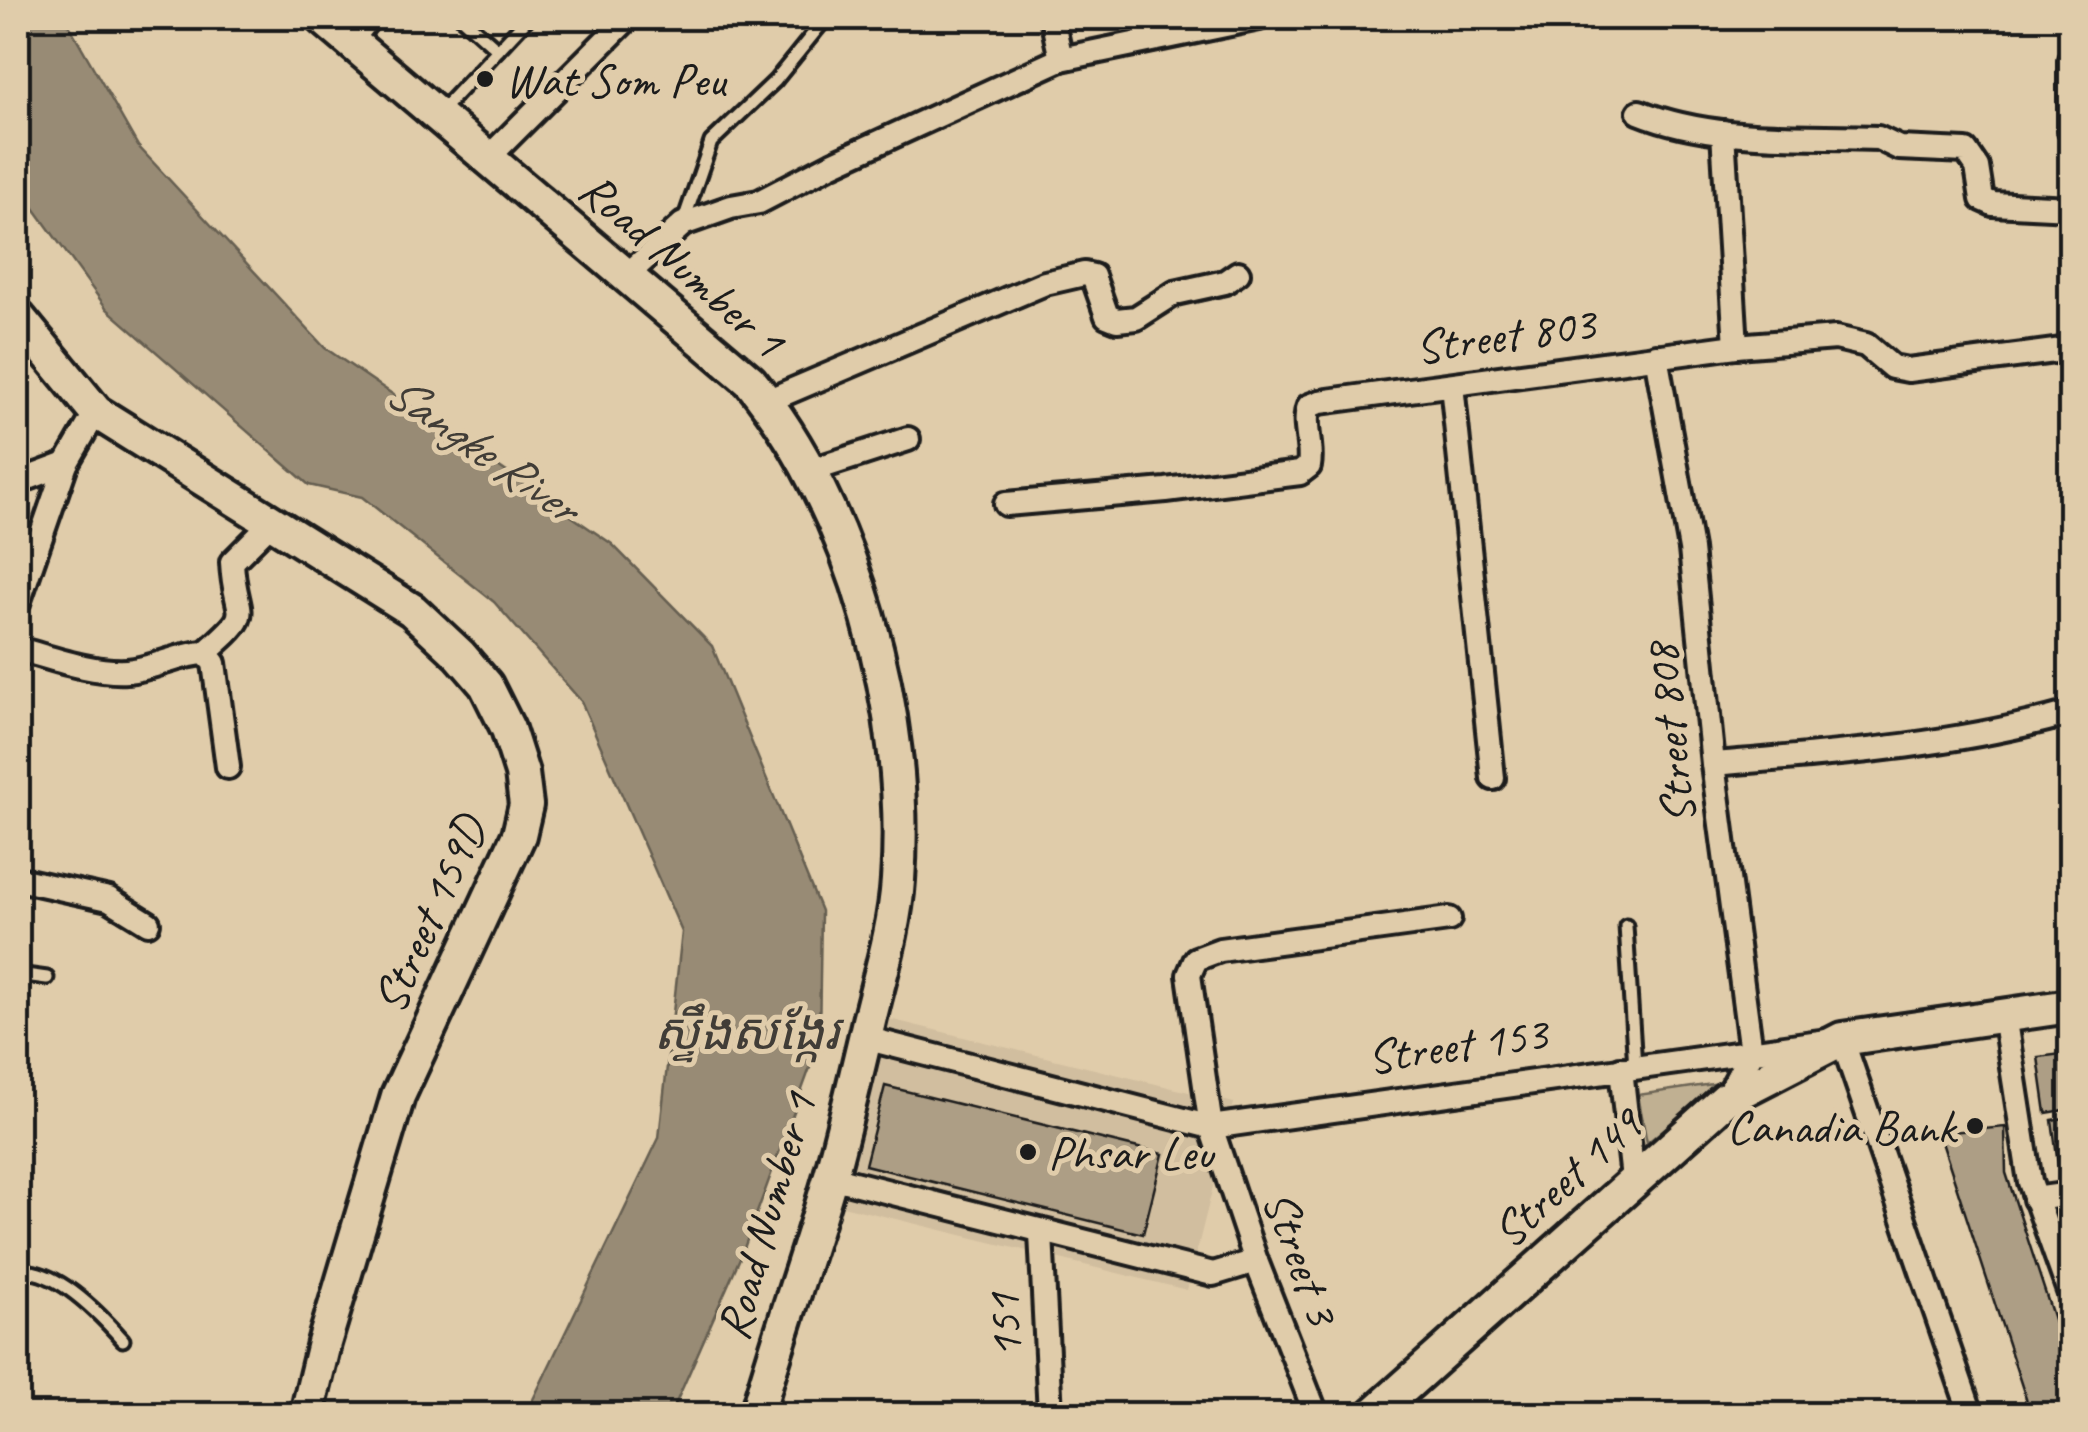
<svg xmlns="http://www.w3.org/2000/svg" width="2088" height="1432" viewBox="0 0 2088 1432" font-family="Caveat,'Noto Sans Khmer',sans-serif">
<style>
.built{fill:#d1be9f}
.green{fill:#c0b092;stroke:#6e6657;stroke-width:2.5}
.water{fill:#988b75;stroke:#665f51;stroke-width:2.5}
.building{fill:#ad9e85;stroke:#1c1c1c;stroke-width:2.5}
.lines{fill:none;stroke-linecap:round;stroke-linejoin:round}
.lane-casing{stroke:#1c1c1c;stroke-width:19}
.street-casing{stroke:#1c1c1c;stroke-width:30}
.secondary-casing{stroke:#1c1c1c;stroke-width:40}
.lane{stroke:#e0ccaa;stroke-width:11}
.street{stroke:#e0ccaa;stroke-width:22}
.secondary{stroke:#e0ccaa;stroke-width:32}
.poi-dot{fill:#1c1c1c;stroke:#e0ccaa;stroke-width:4}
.labels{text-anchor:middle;stroke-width:10;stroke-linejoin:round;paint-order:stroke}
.poi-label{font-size:48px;fill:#1c1c1c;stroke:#e0ccaa;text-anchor:start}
.street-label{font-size:48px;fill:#1c1c1c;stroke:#e0ccaa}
.water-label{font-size:50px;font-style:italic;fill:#413d37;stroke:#e0ccaa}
</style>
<rect width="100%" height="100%" fill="#e0ccaa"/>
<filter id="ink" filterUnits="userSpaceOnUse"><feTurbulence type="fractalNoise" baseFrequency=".01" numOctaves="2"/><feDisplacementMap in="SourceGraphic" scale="20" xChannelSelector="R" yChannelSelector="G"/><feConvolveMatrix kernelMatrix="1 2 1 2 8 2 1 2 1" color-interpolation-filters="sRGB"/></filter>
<g filter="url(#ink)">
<!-- built -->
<path class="built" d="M869,1014l365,89 -47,187 -365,-89z"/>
<!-- green -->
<path class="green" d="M1720,1083l-73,60 -9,-48z"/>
<!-- water -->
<path class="water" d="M18,18h47l73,128 187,202 287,196 100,102 109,265 -2,132 -76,208 -72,163h-145l133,-276 23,-206 -101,-231 -87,-99 -132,-105 -53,-12 -202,-176 -89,-123z"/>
<!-- building -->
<g class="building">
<path d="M2070,1053v56l-24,4 -8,-56z"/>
<path d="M885,1086l278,68 -20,80 -278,-69z"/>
<path d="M2070,1117v54l-11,1 -7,-52z"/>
<path d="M2005,1127l1,46 64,195v36l-31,10h-8l-92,-281z"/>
</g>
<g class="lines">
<!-- lane casing -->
<g class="lane-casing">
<g id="lane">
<path d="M462,18l36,32"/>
<path d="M357,42l19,-24"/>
<path d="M439,113l89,-95"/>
<path d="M683,223l28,-81 64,-61 51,-63"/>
<path d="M1626,926l9,141"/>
<path d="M18,974l29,4"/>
<path d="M18,1272c36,-6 82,42 105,68"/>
</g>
</g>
<!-- street casing -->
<g class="street-casing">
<g id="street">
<path d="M1052,18l9,41"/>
<path d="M2070,60v71"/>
<path d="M1639,112c74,30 160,23 239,26l21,10 67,3 11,16 5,32 11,5 77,4"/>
<path d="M1723,132l13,214"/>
<path d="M489,157l139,-139"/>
<path d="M626,276l57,-52 48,-17 28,-5 73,-38 229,-105 198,-41"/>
<path d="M1656,356l35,193 22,215 38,288 -25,47"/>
<path d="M1452,385l41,393"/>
<path d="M767,401l278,-118 39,-9 9,2 14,40 10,4 19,-2 39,-25 50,-11 13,-9"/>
<path d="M809,471l99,-32"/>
<path d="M18,482l48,-18"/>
<path d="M1006,504l160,-14 134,-17 9,-7c4,-20 -7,-42 0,-60l11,-4 416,-56 100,-8 30,7 26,22 16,3 162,-21"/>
<path d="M18,603l48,-139 30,-52"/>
<path d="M18,649c34,9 73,24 109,22 27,-2 51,-17 78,-18l9,10 14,104"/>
<path d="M205,653c53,-46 30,-31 27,-91l40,-40"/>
<path d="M1713,764c121,-10 241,-18 357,-51"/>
<path d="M18,879l91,20 39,24"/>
<path d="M2004,1015l26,167 40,112"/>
<path d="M865,1038l346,89 631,-88 129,375"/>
<path d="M1621,1069l12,110"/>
<path d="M830,1177l383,97 43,-13"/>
<path d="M2035,1199l35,-5"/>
<path d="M1041,1233l9,181"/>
<path d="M1316,1414l-60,-153 -45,-134 -22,-152 7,-16 24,-9 229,-31"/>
</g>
</g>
<!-- secondary casing -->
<g class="secondary-casing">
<g id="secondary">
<path d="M323,18l427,363c105,128 160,335 148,499 -3,47 -18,95 -29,141 -12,51 -24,103 -38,154 -23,81 -52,159 -74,239"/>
<path d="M18,317l78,95 316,198 48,45 26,30 22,44 14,44 4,32 -7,30 -121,261 -74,247 -17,71"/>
<path d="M1374,1414l352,-315 116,-60 228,-33"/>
</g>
</g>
<!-- lane -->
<use href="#lane" class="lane"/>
<!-- street -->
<use href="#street" class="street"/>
<!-- secondary -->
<use href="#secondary" class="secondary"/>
</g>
</g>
<!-- markers -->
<g class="poi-dot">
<circle cx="485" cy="79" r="10"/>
<circle cx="1975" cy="1126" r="10"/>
<circle cx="1028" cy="1152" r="10"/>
</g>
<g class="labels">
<!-- poi labels -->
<g class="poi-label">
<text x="505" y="96">Wat Som Peu</text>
<text x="1955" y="1143" text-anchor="end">Canadia Bank</text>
<text x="1048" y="1169">Phsar Leu</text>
</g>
<!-- street labels -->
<g class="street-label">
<text transform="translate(683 264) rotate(41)" y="17">Road Number 1</text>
<text transform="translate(1505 334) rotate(-8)" y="17">Street 803</text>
<text transform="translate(1669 734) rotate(-96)" y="17">Street 808</text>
<text transform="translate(428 914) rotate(-66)" y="17">Street 159D</text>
<text transform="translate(1457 1044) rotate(-8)" y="17">Street 153</text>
<text transform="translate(1566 1177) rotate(-42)" y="17">Street 149</text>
<text transform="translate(765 1216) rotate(-74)" y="17">Road Number 1</text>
<text transform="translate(1302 1257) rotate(70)" y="17">Street 3</text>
<text transform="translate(1003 1326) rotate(-93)" y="17">151</text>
</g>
<!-- water labels -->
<g class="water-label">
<text transform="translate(483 447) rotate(35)" y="18">Sangke River</text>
<text x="746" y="1049">ស្ទឹងសង្កែរ</text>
</g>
</g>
<!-- margin -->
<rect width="2088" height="1432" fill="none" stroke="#e0ccaa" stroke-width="60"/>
<rect x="30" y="30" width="2028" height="1372" fill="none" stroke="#1c1c1c" stroke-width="4" filter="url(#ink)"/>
</svg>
